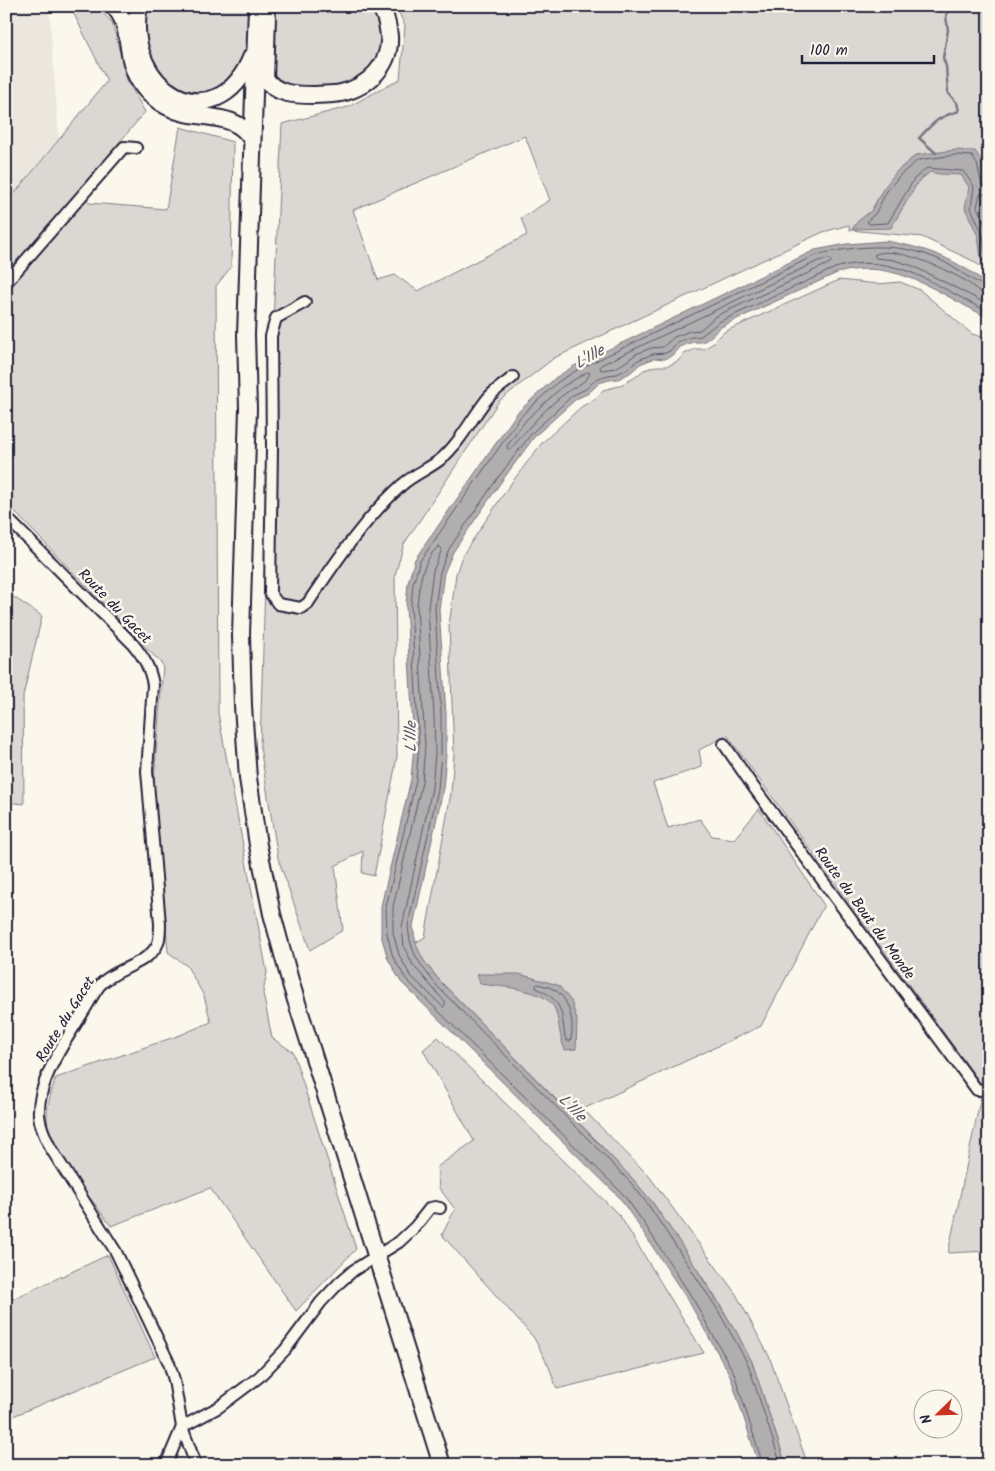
<svg xmlns="http://www.w3.org/2000/svg" width="995" height="1471" viewBox="0 0 995 1471" font-family="Kalam,sans-serif">
<style>
.built{fill:#ebe7df}
.green{fill:#dbd8d3;stroke:#7e7d87;fill-rule:evenodd}
.water{fill:#b1aeb0;stroke:#787681}
.lines{fill:none;stroke-linecap:round;stroke-linejoin:round}
.shore{stroke:#5b5a6a;stroke-width:1}
.stream{stroke:#787681;stroke-width:2.5}
.minor-casing{stroke:#22223b;stroke-width:14}
.primary-casing{stroke:#22223b;stroke-width:20}
.minor{stroke:#fbf7ec;stroke-width:10}
.primary{stroke:#fbf7ec;stroke-width:16}
.labels{text-anchor:middle;stroke-width:5;stroke-linejoin:round;paint-order:stroke}
.street-label{font-size:15px;fill:#22223b;stroke:#fbf7ec}
.water-label{font-size:16px;font-style:italic;fill:#545364;stroke:#fbf7ec}
</style>
<rect width="100%" height="100%" fill="#fbf7ec"/>
<filter id="ink" filterUnits="userSpaceOnUse"><feTurbulence type="fractalNoise" baseFrequency=".02" numOctaves="2"/><feDisplacementMap in="SourceGraphic" scale="10" xChannelSelector="R" yChannelSelector="G"/><feConvolveMatrix kernelMatrix="1 2 1 2 8 2 1 2 1" color-interpolation-filters="sRGB"/></filter>
<g filter="url(#ink)">
<!-- built -->
<path class="built" d="M6,6h43l10,134 -53,64z"/>
<!-- green -->
<g class="green">
<path d="M70,6h25l17,16 15,58 18,32 -63,75 7,16 77,6 14,-82 53,15 -2,125 -15,19 2,427 49,259 -4,21 9,45 21,14 63,197 -60,62 -86,-123 -99,38c-18,-26 -62,-75 -64,-106 -1,-12 5,-31 9,-42l124,-43 31,-13 -7,-26 -17,-30 -19,-14 -14,-171 9,-116 -157,-162v-299l101,-123z"/>
<path d="M145,6h107l-5,49 -6,17 -31,21 -18,3 -34,-18 -15,-44z"/>
<path d="M273,6h98c8,9 11,21 11,33 1,37 -33,48 -65,49 -6,1 -14,2 -20,1 -7,-2 -15,-6 -22,-8l-4,-8z"/>
<path d="M396,6h593v266l-18,-12 -49,-23 -72,-7 -1,-5 -26,7 -269,126 -55,43 -95,143 -9,31 2,182 -23,119 -12,-3 1,-22 -28,15 8,64 -33,20 -32,-92 -18,-111 13,-425 9,-198 66,-17 52,-28 5,-53zM525,136l25,64 -29,18 6,17 -109,56 -23,-16 -17,5 -25,-70z"/>
<path d="M839,280l39,4 22,-2 20,8 52,44 17,5v912l-41,2 32,-152 1,-17 -254,-349 -28,15 3,17 -49,16 15,45 32,-9 12,17 22,3 25,-30 65,96 -63,121 -178,83 66,67 87,118 33,62 39,109h-22l-34,-103 -32,-58 -67,-101 -56,-62 -156,-159 -18,-22 -8,-17 10,-6 26,-144 3,-39 -5,-128 7,-52 6,-18 47,-70 33,-43 39,-36 12,-7 10,-10 16,-4 15,-8 10,-8 12,-4h11l11,-5 6,-7 11,-5h9l8,-5 12,-12z"/>
<path d="M6,592l36,24 -19,80 1,108 -18,-2z"/>
<path d="M438,1037l182,179 84,137 -147,36 -8,-22 -15,-29 -92,-103 13,-26 -16,-21 -2,-21 37,-26 -51,-91z"/>
<path d="M108,1255l47,102 -149,62v-117z"/>
</g>
<!-- water -->
<g class="water">
<path d="M956,150l19,1 7,10 7,29v81l-7,-5 -4,-30 -13,-28 4,-21 -8,-12 -22,-1 -9,-2 -12,10 -27,46 -39,1 6,-8 13,-10 12,-22 14,-18 19,-16z"/>
<path d="M886,241c41,7 70,18 103,44v33c-51,-24 -92,-61 -152,-45l-100,46 -16,8 -13,12 -6,3h-9l-14,5 -6,8 -8,4 -10,-1 -15,6 -10,9 -12,6 -9,1 -10,3 -10,10 -13,6 -41,37 -34,46 -48,70 -9,21 -5,36 7,105v40l-3,36 -30,136c3,27 11,36 28,56l193,198 19,23 26,38 57,90 16,31 34,103h-27l-29,-90 -41,-73 -50,-76 -20,-29 -218,-215 -13,-23 -7,-24v-29l30,-127 3,-34 -8,-139 2,-23 7,-24 102,-146 38,-35 19,-12 241,-116 32,-6z"/>
<path d="M477,974h42l39,11 13,16 6,19 -1,29 -11,1c-6,-14 -5,-24 -9,-38 -6,-24 -56,-25 -76,-28z"/>
</g>
<g class="lines">
<!-- shore -->
<g class="shore">
<path d="M989,188l-7,-3 -5,-21 -5,-8 -16,-1 -38,5 -18,15 -13,16 -12,23 -8,7 2,3 19,-1 26,-44 13,-11 36,3 11,15 -3,22 12,27 2,18 4,12"/>
<path d="M989,194h-9l-3,13 12,25"/>
<path d="M829,259l2,2 -1,2 -114,53 -16,14 -10,1 -16,6 -11,10 -12,1 -15,6 -12,9 -9,5 -13,2 -2,-1 1,-4 217,-104z"/>
<path d="M989,295c-10,-1 -15,-9 -23,-14 -19,-11 -72,-37 -92,-26l2,3 18,2 19,6 76,39"/>
<path d="M588,372l2,1c-3,9 -13,12 -20,17 -21,14 -44,40 -59,59h-3l-1,-3 19,-26 36,-33z"/>
<path d="M439,546l3,3 -9,22 -5,37 6,107 1,38 -3,35 -30,139 2,20 9,18 32,37v3l-2,2 -33,-32 -11,-20 -6,-22v-26l29,-125 3,-36 -8,-140c2,-21 5,-46 22,-60z"/>
<path d="M538,984c5,2 11,2 15,5 16,7 23,37 17,52h-3l-2,-4c-4,-26 -2,-37 -29,-49v-2z"/>
<path d="M763,1465l-29,-92 -41,-74 -49,-76 -21,-29 -217,-215 -13,-22 -6,-23 -1,-27 30,-127 3,-34 -8,-140 2,-22 7,-23 101,-145 37,-34 19,-12 239,-115c43,-10 89,-14 130,8 7,4 38,25 43,25"/>
<path d="M781,1465l-33,-101 -32,-57 -67,-101 -18,-23 -38,-39 -156,-158c-17,-22 -27,-32 -29,-61l30,-136 3,-36v-39l-6,-106 5,-36 9,-23 48,-70 35,-46 41,-38 13,-6 10,-10 12,-4 9,-1 11,-5 10,-9 15,-6 12,-1 5,-2 7,-9 15,-5 9,-1 18,-14 116,-54c61,-18 102,20 154,44"/>
</g>
<!-- stream -->
<path class="stream" d="M936,153l-17,-15c15,-16 19,-21 40,-27l-2,-8 -9,-10 -2,-27 -3,-8 5,-28 -2,-14 3,-10"/>
<!-- minor casing -->
<g class="minor-casing">
<g id="minor">
<path d="M6,283l118,-136 12,1"/>
<path d="M305,302l-29,16 -5,18 1,112 -2,145 8,11 23,4 7,-5c28,-42 57,-85 95,-119 12,-10 27,-16 38,-25 19,-16 31,-41 46,-60 7,-9 18,-15 26,-22"/>
<path d="M6,517l126,126c11,13 18,24 21,42l-6,86 13,153c0,7 0,13 -2,19 -8,21 -43,25 -58,42 -7,9 -12,20 -18,29 -17,28 -45,67 -43,101 1,11 6,22 11,32l66,105 53,111 5,17 8,47 14,38"/>
<path d="M724,744l28,41 225,305 12,-1"/>
<path d="M166,1465l16,-38 37,-20 40,-30 26,-27 36,-48 19,-20 14,-12 45,-28 16,-15 15,-19 5,-1 5,1"/>
</g>
</g>
<!-- primary casing -->
<g class="primary-casing">
<g id="primary">
<path d="M113,6c15,13 14,35 18,53 3,14 10,27 20,36 10,9 21,15 34,18 24,5 54,2 67,27"/>
<path d="M139,6c-17,83 77,139 113,50"/>
<path d="M257,6l-11,329 2,74 -7,226 2,71 5,72 10,67 14,69 19,70 151,481"/>
<path d="M265,78c11,17 31,17 49,17 9,-1 18,0 27,-2 27,-6 50,-28 48,-57 -1,-10 -3,-21 -9,-30"/>
<path d="M265,80l2,-63"/>
</g>
</g>
<!-- minor -->
<use href="#minor" class="minor"/>
<!-- primary -->
<use href="#primary" class="primary"/>
</g>
</g>
<g class="labels">
<!-- street labels -->
<g class="street-label">
<text transform="translate(115 606) rotate(46)" y="5">Route du Gacet</text>
<text transform="translate(865 913) rotate(54)" y="5">Route du Bout du Monde</text>
<text transform="translate(65 1019) rotate(-58)" y="5">Route du Gacet</text>
</g>
<!-- water labels -->
<g class="water-label">
<text transform="translate(589 356) rotate(-30)" y="6">L'Ille</text>
<text transform="translate(410 737) rotate(-90)" y="6">L'Ille</text>
<text transform="translate(573 1107) rotate(45)" y="6">L'Ille</text>
</g>
</g>
<!-- margin -->
<rect width="995" height="1471" fill="none" stroke="#fbf7ec" stroke-width="25"/>
<rect x="12" y="12" width="970" height="1446" fill="none" stroke="#22223b" stroke-width="2" filter="url(#ink)"/>
<!-- north arrow -->
<g transform="translate(938 1414) rotate(247)"><circle r="24" fill="#fbf7ec" stroke="#a4a2a5"/>
<path d="M0-4L9 19L0 12L-9 19Z" fill="#c8321e"/>
<text y="-8" font-size="14" font-weight="bold" text-anchor="middle" fill="#22223b">N</text>
</g>
<!-- scale -->
<path d="M802 55v8h132v-8" fill="none" stroke="#22223b" stroke-width="2.5"/>
<text x="810" y="55" font-size="15" fill="#22223b" stroke="#fbf7ec" stroke-width="4" paint-order="stroke">100 m</text>
</svg>
